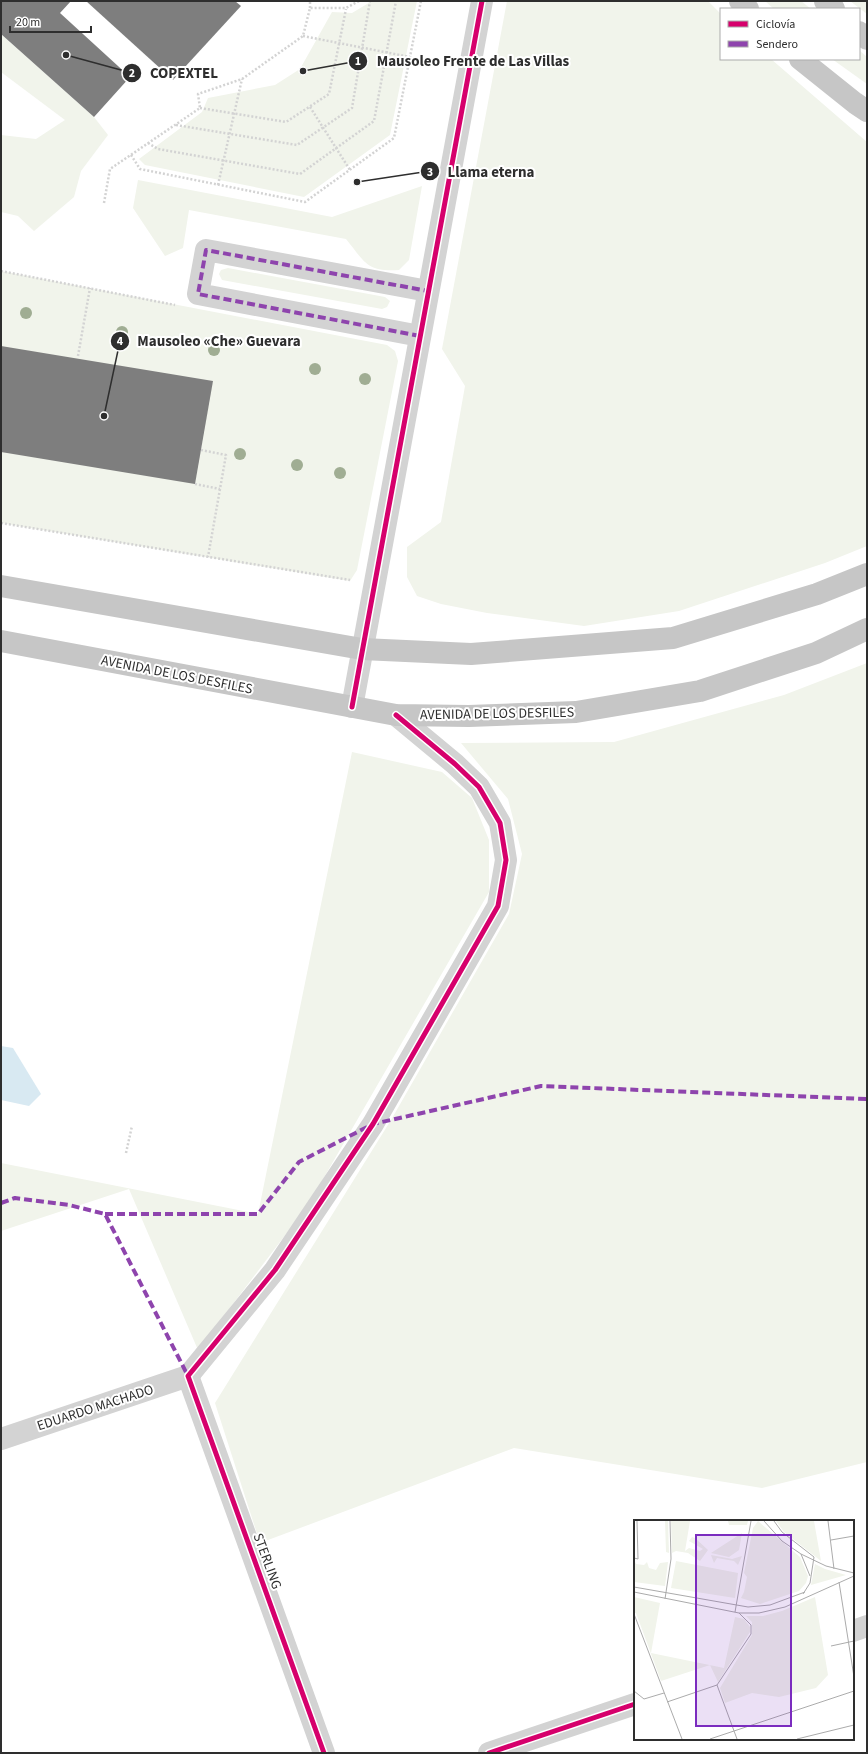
<svg xmlns="http://www.w3.org/2000/svg" width="868" height="1754" viewBox="0 0 868 1754" font-family="'Source Sans 3',sans-serif">
<style>
.green{fill:#f1f4eb}
.water{fill:#d8e9f2}
.building{fill:#7e7e7e}
.lines{fill:none;stroke-linecap:round;stroke-linejoin:round}
.path{stroke:#d3d3d3;stroke-width:2.5;stroke-dasharray:2 2;stroke-linecap:butt}
.pedestrian{stroke:#d3d3d3;stroke-width:22}
.minor{stroke:#d3d3d3;stroke-width:22}
.tertiary{stroke:#d3d3d3;stroke-width:22}
.primary{stroke:#c6c6c6;stroke-width:22}
.quiet{stroke:#8e44ad;stroke-width:4;stroke-dasharray:8 4;stroke-linecap:butt}
.cycleway-casing{stroke:#fff;stroke-width:8}
.cycleway{stroke:#d6006c;stroke-width:5}
.tree{fill:#a0ad93}
.labels{text-anchor:middle;stroke-width:4;stroke-linejoin:round;paint-order:stroke}
.street-label{font-size:14px;fill:#2e2e2e;stroke:#fff}
.inset-road{fill:none;stroke:#ababab;stroke-width:1}
.view{fill:#7b2cbf;fill-opacity:0.15;stroke:#7b2cbf;stroke-width:2}
.inset-edge{fill:none;stroke:#2e2e2e;stroke-width:2}
.leader{fill:none;stroke:#2e2e2e;stroke-width:1.5}
.callout-dot{fill:#2e2e2e;stroke:#fff;stroke-width:1.5}
.mark-label{font-size:12px;text-anchor:middle;font-weight:bold;fill:#fff}
.callout-label{font-size:15px;text-anchor:middle;font-weight:bold;fill:#2e2e2e;stroke:#fff;stroke-width:4;stroke-linejoin:round;paint-order:stroke}
</style>
<rect width="100%" height="100%" fill="#fff"/>
<!-- green -->
<g class="green">
<path d="M372,1h45l-27,134 -86,62 -159,-32 -6,-6 63,-47 6,-14 67,-13 25,-16 32,-57 20,1z"/>
<path d="M507,1h201l13,13v45h50l96,83v404l-42,17 -146,48 -95,15 -97,-13 -46,-9 -24,-8 -10,-19v-30l34,-25 24,-136 -23,-37z"/>
<path d="M765,1h36l10,8h-37z"/>
<path d="M850,1h17v13z"/>
<path d="M1,34l93,83 14,18 -27,36 -7,26 -40,34 -16,-15 -17,-4v-77l35,4 29,-19 -64,-48z"/>
<path d="M859,50l8,7v27l-35,-25h27z"/>
<path d="M138,180l194,37 90,-31 -13,74 -10,10c-33,2 -34,-8 -53,-31l-157,-29 -6,38 -18,8 -32,-48z"/>
<path d="M228,268l157,29 5,4 -3,6 -5,2 -160,-29 -3,-6 2,-4z"/>
<path d="M1,271l386,74 8,6 3,10 -41,209 -7,11 -349,-58z"/>
<path d="M867,663v799l-105,26 -248,-40 -254,95 -45,-140 176,-283 118,-206 13,-60 -14,-55 -47,-56 153,-1 170,-47z"/>
<path d="M352,752l90,20 30,26 17,42v52l-181,313 -110,145 -69,-161 -128,42v-68l257,51z"/>
</g>
<!-- water -->
<path class="water" d="M1,1046l12,2 28,46 -12,12 -28,-6z"/>
<!-- building -->
<g class="building">
<path d="M1,1h70l-11,12 70,64 -36,40 -93,-83z"/>
<path d="M86,1h149l6,5 -68,74z"/>
<path d="M1,346l212,35 -18,103 -194,-32z"/>
</g>
<g class="lines">
<!-- path -->
<g class="path">
<path d="M310,8v-7"/>
<path d="M303,36l107,21"/>
<path d="M310,107l40,63"/>
<path d="M200,108l86,14 43,-28 17,-85"/>
<path d="M176,125l121,20 55,-37 18,-107"/>
<path d="M148,143l10,6 142,25 74,-53 22,-120"/>
<path d="M131,155l9,14 165,33 89,-64 27,-137"/>
<path d="M218,185l24,-106"/>
<path d="M104,203l6,-34 90,-61 -2,-14 44,-15 61,-43 7,-28h36l13,-7"/>
<path d="M1,271l174,34"/>
<path d="M78,356l12,-68"/>
<path d="M201,450l25,5 -18,102"/>
<path d="M195,484l25,5"/>
<path d="M1,523l349,57"/>
<path d="M126,1153l6,-27"/>
</g>
<!-- pedestrian -->
<path class="pedestrian" d="M420,336l-222,-42 8,-44 222,41"/>
<!-- minor -->
<g class="minor">
<path d="M188,1376l87,-106 98,-146 125,-218 8,-46 -6,-37 -21,-36 -24,-23 -59,-49"/>
<path d="M188,1376l136,377"/>
<path d="M1,1439l187,-63"/>
</g>
<!-- tertiary -->
<g class="tertiary">
<path d="M352,707l130,-706"/>
<path d="M853,1631l14,-5"/>
<path d="M489,1753l146,-49"/>
</g>
<!-- primary -->
<g class="primary">
<path d="M740,1l8,8"/>
<path d="M825,1l9,8"/>
<path d="M859,32l8,7"/>
<path d="M800,59l55,44 12,8"/>
<path d="M1,586l361,63 109,5 202,-16 144,-44 50,-20"/>
<path d="M1,641l395,74 73,1 107,-4 124,-21 116,-38 51,-24"/>
</g>
<!-- quiet -->
<g class="quiet">
<path d="M420,336l-222,-42 8,-44 222,41"/>
<path d="M1,1203l14,-5 54,7 36,9 83,162"/>
<path d="M105,1214h153l41,-52 74,-38 168,-38 326,13"/>
</g>
<!-- cycleway casing -->
<g class="cycleway-casing">
<g id="cycleway">
<path d="M352,707l130,-706"/>
<path d="M324,1753l-136,-377 87,-106 98,-146 125,-218 8,-46 -6,-37 -21,-36 -24,-23 -59,-49"/>
<path d="M489,1753l146,-49"/>
</g>
</g>
<!-- cycleway -->
<use href="#cycleway" class="cycleway"/>
</g>
<!-- trees -->
<g class="tree">
<circle cx="26" cy="313" r="6"/>
<circle cx="122" cy="332" r="6"/>
<circle cx="214" cy="350" r="6"/>
<circle cx="315" cy="369" r="6"/>
<circle cx="365" cy="379" r="6"/>
<circle cx="240" cy="454" r="6"/>
<circle cx="297" cy="465" r="6"/>
<circle cx="340" cy="473" r="6"/>
</g>
<g class="labels">
<!-- street labels -->
<g class="street-label">
<text transform="translate(177 674) rotate(11)" y="5">AVENIDA DE LOS DESFILES</text>
<text transform="translate(497 713) rotate(-1)" y="5">AVENIDA DE LOS DESFILES</text>
<text transform="translate(95 1407) rotate(-18)" y="5">EDUARDO MACHADO</text>
<text transform="translate(268 1561) rotate(70)" y="5">STERLING</text>
</g>
</g>
<!-- overview -->
<g transform="translate(634 1520)">
<rect width="220" height="220" fill="#fff"/>
<path d="M31,1h3l1,32 -3,-1zM37,1h19l-5,30 4,-3 11,3 3,-2 -14,-8 3,-4 3,1 13,12 -8,11 -12,-8 -12,-2 -4,2zM94,1h20l-1,4h-18zM124,1l42,36 8,19 -2,7 -7,8 -39,13 -19,-6 3,-6 3,-15 -3,-4 9,-45zM142,1h38l7,40 -37,-29zM108,13l-3,17 -10,7 -18,-4zM77,35l21,4 10,-3 -4,9 -4,-4 -17,-3 -3,5zM0,40l2,4 8,1 3,-3 2,6 7,2 4,-7 8,-1 -3,24 -31,-4zM42,41l62,12 -3,25 -64,-10zM181,44l10,5 21,6 -35,10zM0,77l26,6 -9,50 73,15 11,-51 9,2 6,8v5l-32,50 -8,-17 -49,16 -25,-68h-2zM181,77l13,78 -12,13 -37,9 -27,-4 -27,10 -5,-15 32,-53v-13l-6,-6h17l19,-5z" fill="#f1f4eb"/>
<path class="inset-road" d="M130,1l18,20 19,13 25,12 28,7M140,1l8,11 32,25 -4,26 -7,11M194,1l6,48M197,20l23,-4M167,34l9,22M0,38l4,1 -1,-38M205,62l15,95M0,67l114,20 22,-2 35,-13M0,72l105,21h20l26,-6 69,-31M31,79l6,-40 -1,-38M101,92l16,-91M0,94l48,125M197,126l23,-5M83,165l34,-51v-9l-12,-12M83,165l20,54M0,171l10,8 20,-6M33,182l50,-17M76,219l144,-48M163,219l57,-14"/>
<path class="view" d="M62,15h95v191h-95z"/>
<rect width="220" height="220" class="inset-edge"/>
</g>
<!-- callouts -->
<path class="leader" d="M303 71L358 61M66 55L132 73M357 182L430 171M104 416L120 341"/>
<g class="callout-dot">
<circle cx="303" cy="71" r="4"/>
<circle cx="66" cy="55" r="4"/>
<circle cx="357" cy="182" r="4"/>
<circle cx="104" cy="416" r="4"/>
<circle cx="358" cy="61" r="10"/>
<circle cx="132" cy="73" r="10"/>
<circle cx="430" cy="171" r="10"/>
<circle cx="120" cy="341" r="10"/>
</g>
<g class="mark-label">
<text x="358" y="65">1</text>
<text x="132" y="77">2</text>
<text x="430" y="176">3</text>
<text x="120" y="345">4</text>
</g>
<g class="callout-label">
<text x="473" y="66">Mausoleo Frente de Las Villas</text>
<text x="184" y="78">COPEXTEL</text>
<text x="491" y="177">Llama eterna</text>
<text x="219" y="346">Mausoleo «Che» Guevara</text>
</g>
<!-- border -->
<rect width="868" height="1754" fill="none" stroke="#2e2e2e" stroke-width="4"/>
<!-- legend -->
<rect x="720" y="8" width="140" height="52" fill="#ffffff" stroke="#ababab"/>
<rect x="728" y="21" width="20" height="6" fill="#d6006c" stroke="#ababab"/>
<text x="756" y="28" font-size="12" fill="#2e2e2e">Ciclovía</text>
<rect x="728" y="41" width="20" height="6" fill="#8e44ad" stroke="#ababab"/>
<text x="756" y="48" font-size="12" fill="#2e2e2e">Sendero</text>
<!-- scale -->
<path d="M10 26v6h81v-6" fill="none" stroke="#2e2e2e" stroke-width="2"/>
<text x="16" y="26" font-size="12" fill="#2e2e2e" stroke="#ffffff" stroke-width="3" paint-order="stroke">20 m</text>
</svg>
